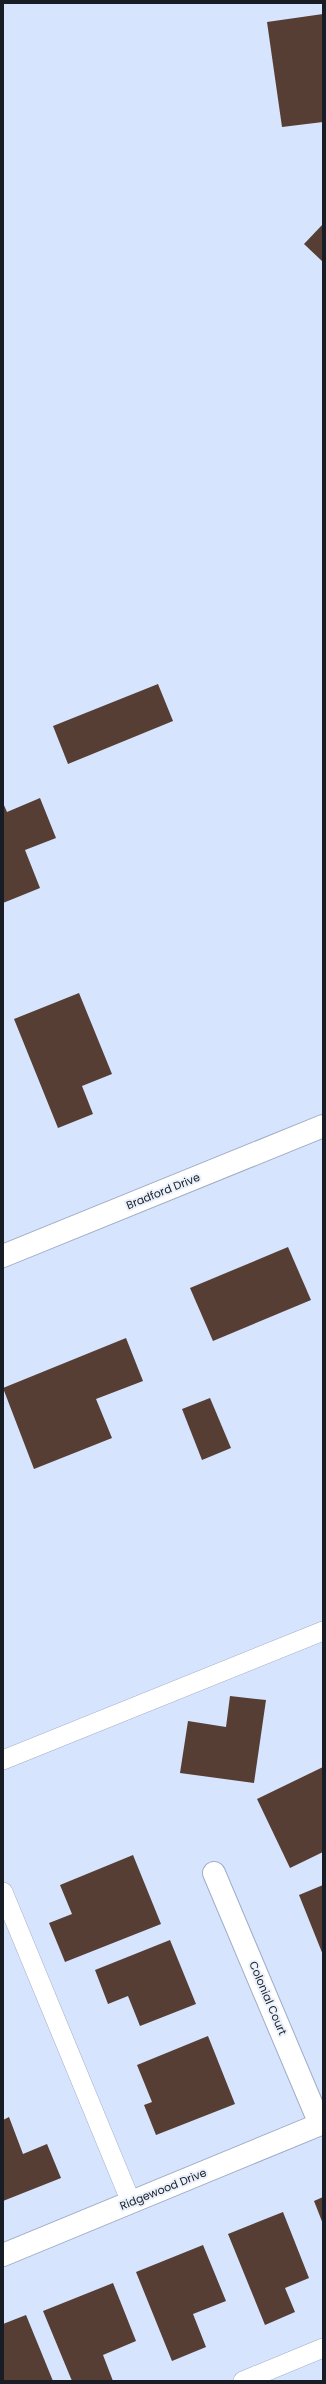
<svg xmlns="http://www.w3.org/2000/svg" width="326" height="2384" viewBox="0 0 326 2384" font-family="Poppins,sans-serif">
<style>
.building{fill:#563e34}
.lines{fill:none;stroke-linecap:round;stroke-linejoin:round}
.service-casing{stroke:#a0adc6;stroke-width:20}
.minor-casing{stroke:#a0adc6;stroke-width:24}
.service{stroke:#fff;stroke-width:19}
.minor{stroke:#fff;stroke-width:22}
.labels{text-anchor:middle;stroke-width:4;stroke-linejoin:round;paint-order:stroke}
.street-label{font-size:11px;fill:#171c25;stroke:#ebf1fb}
</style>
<rect width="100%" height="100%" fill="#d6e4fe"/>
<!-- building -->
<g class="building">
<path d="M323,14v108l-41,5 -15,-105z"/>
<path d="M323,224v38l-19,-18z"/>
<path d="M158,684l15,37 -105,43 -15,-38z"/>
<path d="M40,798l16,40 -31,12 15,38 -37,15v-100l4,9z"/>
<path d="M79,993l33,81 -30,12 11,28 -35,14 -44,-109z"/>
<path d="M288,1247l23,53 -98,41 -23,-53z"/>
<path d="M126,1338l17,43 -47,18 16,39 -78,31 -31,-81z"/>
<path d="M210,1398l21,50 -29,12 -20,-51z"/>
<path d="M230,1696l36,4 -12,83 -74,-10 8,-52 38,6z"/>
<path d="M323,1767v85l-33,16 -33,-69z"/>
<path d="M133,1855l28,69 -96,38 -16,-39 23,-9 -12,-29z"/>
<path d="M323,1885v70l-24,-60z"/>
<path d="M170,1940l26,64 -56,22 -12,-30 -20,8 -13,-34z"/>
<path d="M208,2036l27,68 -79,31 -12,-30 8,-3 -15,-37z"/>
<path d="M9,2117l14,37 24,-10 14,34 -58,23v-81z"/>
<path d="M323,2197v27l-9,-23z"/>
<path d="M283,2212l26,66 -24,10 10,24 -30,13 -37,-91z"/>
<path d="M203,2245l23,56 -33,13 13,33 -34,14 -36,-89z"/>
<path d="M113,2283l23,58 -33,14 10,26h-41l-29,-70z"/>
<path d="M26,2315l27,66h-50v-57z"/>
</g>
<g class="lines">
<!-- service casing -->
<g class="service-casing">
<g id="service">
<path d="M3,1760l320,-129"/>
<path d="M3,1892l128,310"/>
<path d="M243,2381l80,-33"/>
</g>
</g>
<!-- minor casing -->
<g class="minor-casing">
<g id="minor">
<path d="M3,1256l320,-130"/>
<path d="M214,1873l106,251"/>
<path d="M3,2255l320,-132"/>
</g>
</g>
<!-- service -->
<use href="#service" class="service"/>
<!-- minor -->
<use href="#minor" class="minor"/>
</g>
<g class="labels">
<!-- street labels -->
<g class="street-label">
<text transform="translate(163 1191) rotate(-22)" y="4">Bradford Drive</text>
<text transform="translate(268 1998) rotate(67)" y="4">Colonial Court</text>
<text transform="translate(163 2189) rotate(-22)" y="4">Ridgewood Drive</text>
</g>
</g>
<!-- border -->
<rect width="326" height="2384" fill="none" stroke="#171c25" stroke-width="8"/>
</svg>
